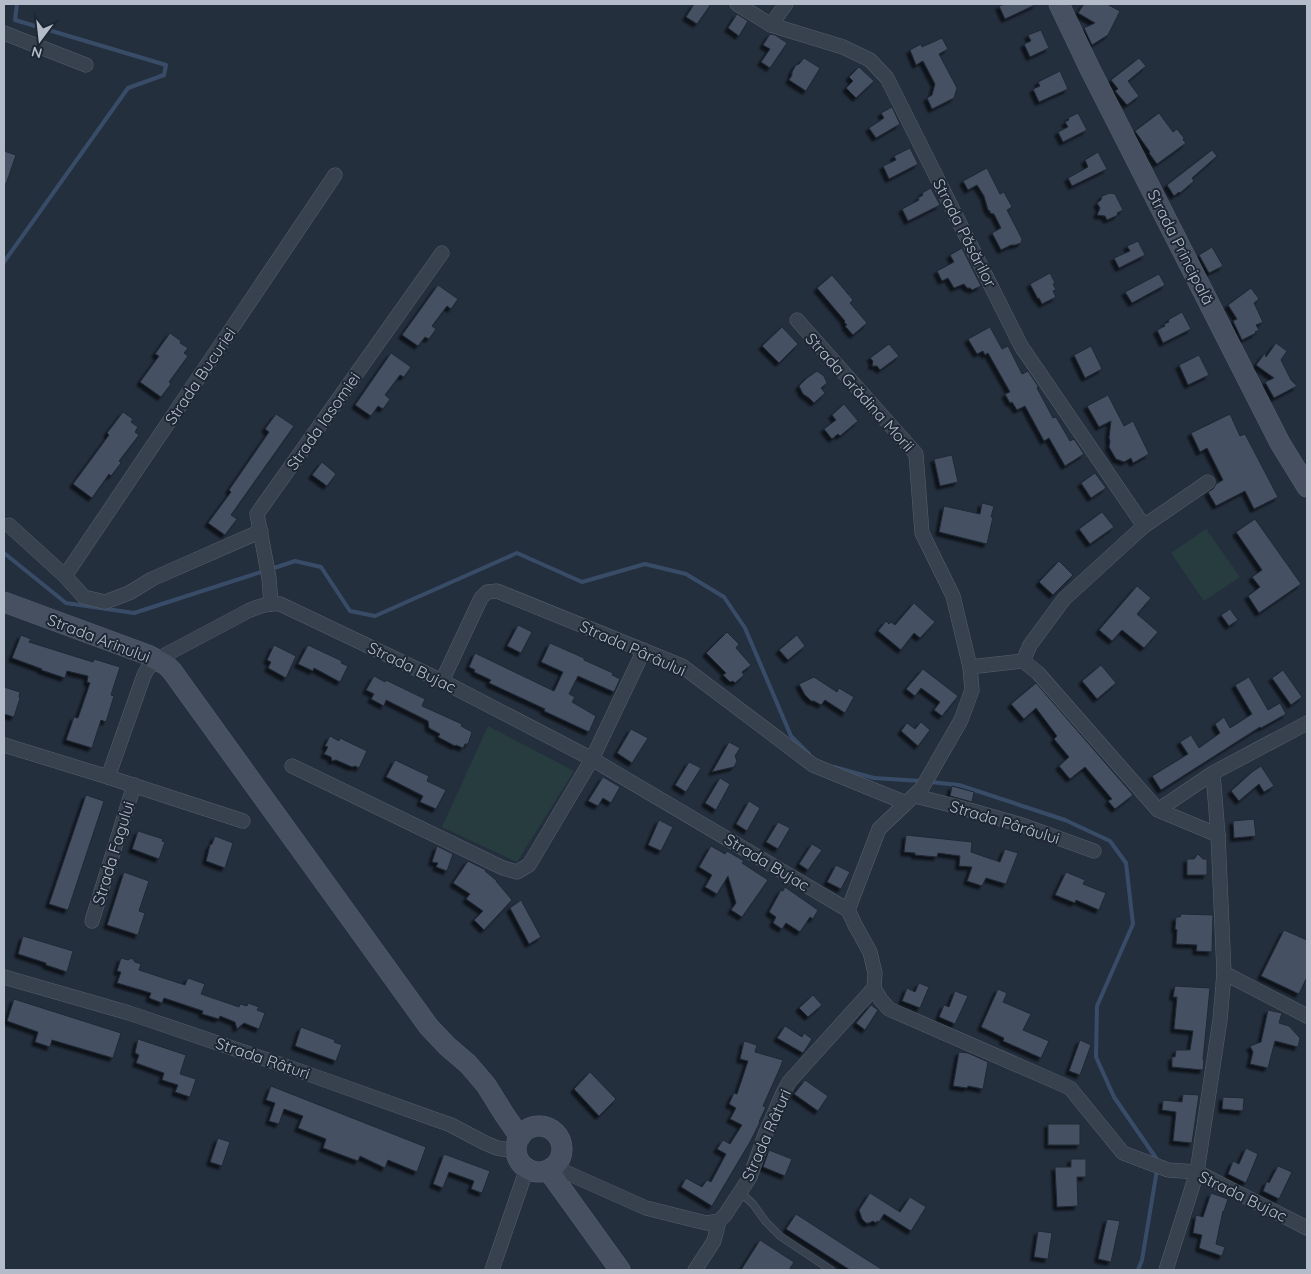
<svg xmlns="http://www.w3.org/2000/svg" width="1311" height="1274" viewBox="0 0 1311 1274" font-family="Quicksand,sans-serif">
<style>
.green{fill:#263c3f}
.lines{fill:none;stroke-linecap:round;stroke-linejoin:round}
.stream{stroke:#394c67;stroke-width:4}
.building{fill:#455162;stroke:#1f2835;filter:url(#shadow)}
.lane-casing{stroke:#565f6c;stroke-width:8}
.street-casing{stroke:#565f6c;stroke-width:15}
.secondary-casing{stroke:#565f6c;stroke-width:21}
.lane{stroke:#38414e;stroke-width:7}
.street{stroke:#38414e;stroke-width:14}
.secondary{stroke:#465061;stroke-width:20}
.labels{text-anchor:middle;stroke-width:4;stroke-linejoin:round;paint-order:stroke}
.street-label{font-size:16px;fill:#b4bcc9;stroke:#1d2633}
</style>
<defs>
<filter id="shadow"><feDropShadow dx="-3.5" dy="3.5" stdDeviation="1" flood-color="#0009"/></filter>
</defs>
<rect width="100%" height="100%" fill="#242f3e"/>
<!-- green -->
<g class="green">
<path d="M1206,529l34,48 -36,24 -33,-48z"/>
<path d="M488,726l86,45 -57,91 -75,-35z"/>
</g>
<g class="lines">
<!-- stream -->
<g class="stream">
<path d="M4,262l124,-174 36,-13 2,-10 -151,-45 2,-16"/>
<path d="M4,553l62,50 68,10 130,-42"/>
<path d="M271,569l24,-8 26,6 29,44 25,5 142,-63 65,29 63,-18 41,10 38,23 21,31 46,108 18,18"/>
<path d="M834,767l40,11 47,3"/>
<path d="M930,782l29,3 106,35 45,21 16,22 7,61 -36,82 -1,51 18,40 44,64"/>
<path d="M1138,1270l4,-10 15,-90"/>
</g>
</g>
<!-- building -->
<g class="building">
<path d="M694,4h17l-14,20 -11,-7z"/>
<path d="M1005,4h32l-32,15 -6,-13z"/>
<path d="M1084,4h23l13,7 -12,24 -16,10 -8,-17 11,-5 -17,-10z"/>
<path d="M737,14l11,7 -9,15 -11,-8z"/>
<path d="M1041,30l8,18 -19,9 -6,-13 7,-3 -3,-6z"/>
<path d="M770,34l5,1 12,8 -17,25 -9,-6 9,-13 -7,-4z"/>
<path d="M942,38l6,11 -9,5 18,34 -3,10 -22,11 -5,-11 5,-3 3,-11 -12,-23 -7,4 -6,-15 11,-6 1,3z"/>
<path d="M804,58l16,10 -14,23 -17,-11 3,-5v-3l4,-7 3,-1z"/>
<path d="M1139,58l7,8 -18,15 11,15 -12,9 -12,-14 3,-2 -7,-9z"/>
<path d="M859,67l15,14 -18,17 -10,-10 7,-7 -4,-4z"/>
<path d="M1060,71l8,18 -29,13 -6,-13 7,-3 -2,-4z"/>
<path d="M892,107l8,17 -24,14 -7,-10 15,-10 -3,-5z"/>
<path d="M1078,113l9,17 -24,12 -5,-10 10,-5 -3,-5 4,-2 -1,-2z"/>
<path d="M1159,113l14,19 4,-3 7,9 -1,2 3,3 -29,21 -8,-11 1,-1 -15,-21z"/>
<path d="M910,148l8,16 -29,15 -6,-13 13,-6 -2,-4z"/>
<path d="M1212,150l5,6 -25,22 2,3 -14,12 -1,-1 -5,4 -7,-11z"/>
<path d="M4,151l12,4 -10,29h-2z"/>
<path d="M1098,152l9,17 -35,17 -4,-8 20,-11 -3,-7z"/>
<path d="M987,168l13,26 4,-2 8,15 -5,3 15,29 -1,4 -6,2h-4l-10,5 -9,-17 9,-5 -7,-14 -4,-1v-2l-2,-1 -4,-14 -7,-11 -9,5 -5,-9z"/>
<path d="M931,188l9,17 -32,16 -6,-12 17,-9 -1,-2 5,-3 -1,-2z"/>
<path d="M1110,193l5,1 8,16 -6,3 1,2 -11,5 -2,-4 -8,-1 3,-7 -3,-5 4,-3 1,-4z"/>
<path d="M1138,241l7,14 -26,13 -5,-10 16,-7 -3,-5z"/>
<path d="M1212,247l11,19 -14,7 -10,-18z"/>
<path d="M962,248l19,38 -9,4 -2,-2h-3l-3,-4 -10,4 -6,-10 -6,3 -5,-10 17,-9 -4,-7z"/>
<path d="M1050,273l5,10 -2,1 3,6 -3,1 3,6 -14,7 -3,-6 -1,1 -8,-15z"/>
<path d="M1159,274l6,11 -33,18 -7,-11z"/>
<path d="M832,275l21,25 -3,3 17,20 -14,12 -8,-9 2,-1 -3,-3 1,-1 -28,-33z"/>
<path d="M438,285l20,14 -7,10 -4,-3 -15,20 4,3 -7,10 -4,-2 -7,9 -16,-11z"/>
<path d="M1251,288l8,11 -5,4 9,19 -7,3 3,5 -4,2 1,1 -14,7 -9,-19 4,-2 -9,-14z"/>
<path d="M1182,312l9,17 -28,14 -6,-13 8,-4 -1,-2 5,-2 -1,-2z"/>
<path d="M782,327l16,17 -19,19 -17,-17z"/>
<path d="M990,327l12,22 6,-3 14,28 6,-3 10,15v1l-1,1 16,30 3,-1 14,24 4,-2 10,15 -19,12 -16,-28 -5,3 -19,-35 -8,4 -5,-8 -2,1 -5,-9 5,-2 -22,-39 -3,2 -2,-4 -6,3 -9,-15z"/>
<path d="M170,333l11,8 -1,2 8,5 -4,5 4,3 -19,26 2,2 -10,13 -21,-15 19,-26 -4,-2z"/>
<path d="M1276,343l11,8 -6,9 10,20 6,6 -23,12 -9,-16 9,-4 -18,-13 9,-12 1,4z"/>
<path d="M889,344l10,12 -19,14 -3,-4h-5l1,-5 -3,-3z"/>
<path d="M1091,346l11,23 -17,9 -11,-23z"/>
<path d="M391,353l20,14 -7,10 -4,-2 -15,20 5,4 -7,10 -5,-3 -7,10 -16,-11z"/>
<path d="M1199,355l10,20 -21,10 -9,-20z"/>
<path d="M817,371l7,5 3,7 -6,5 4,5 -11,10 -5,-5 -6,-4 -4,-8 8,-8z"/>
<path d="M1108,395l16,31 9,-5 16,33 -16,9 -2,-5 -7,4 -8,-3 -7,-12 1,-6 -1,-3 2,-17 -12,6 -12,-21z"/>
<path d="M844,404l14,17 -18,15 -2,-2 -6,5 -8,-10 12,-9 -4,-5z"/>
<path d="M123,412l10,7 -2,3 7,5 -3,5 4,3 -20,26 2,2 -10,13 -2,-2 -17,24 -19,-14 36,-49 -2,-2z"/>
<path d="M276,414l18,12 -63,89 6,4 -12,16 -17,-12 23,-31 -2,-2 40,-58 -4,-3z"/>
<path d="M1230,414l10,22 5,-2 33,63 -24,12 -9,-18 -29,15 -8,-14 5,-3 3,-5 7,-4 -16,-32 -7,4 -9,-19z"/>
<path d="M952,455l6,27 -18,4 -6,-27z"/>
<path d="M322,462l14,12 -9,12 -15,-11z"/>
<path d="M1095,473l11,15 -15,10 -10,-15z"/>
<path d="M982,503l12,3 -3,11h2l-6,27 -48,-12 5,-26 36,8z"/>
<path d="M1102,512l12,15 -24,17 -11,-15z"/>
<path d="M1255,519l46,65 -42,29 -11,-17 12,-9 -8,-10 10,-7 -26,-38z"/>
<path d="M1059,561l14,14 -20,20 -14,-13z"/>
<path d="M1137,586l14,12 -14,16 21,18 -14,16 -22,-18 -10,11 -13,-11z"/>
<path d="M914,603l21,19 -15,16 -6,-5 -13,17 -23,-19 8,-10 3,3 2,-2 4,3z"/>
<path d="M1230,609l8,11 -9,6 -8,-11z"/>
<path d="M518,625l14,7 -11,21 -14,-7z"/>
<path d="M727,632l12,12 -3,4 15,17 -9,7 2,3 -9,8 -2,-2 -3,1 -7,-7 3,-2 -20,-20z"/>
<path d="M21,635l10,4 -2,3 64,20 1,-3 26,8 -9,28 3,1 -8,26 -5,-2 -9,28 -26,-8 8,-23 4,1 12,-35 -3,-1 1,-6 -21,-5 -2,7 -24,-8 1,-1 -30,-11z"/>
<path d="M797,635l8,11 -17,14 -9,-10z"/>
<path d="M550,643l34,15v2l29,13 -1,2 8,4 -6,13 -36,-16 -9,18 6,3 -3,5 24,14 -7,16 -45,-21 1,-2 -56,-26 2,-3 -17,-8 1,-2 -6,-3 6,-14 79,38 9,-19 -22,-10z"/>
<path d="M274,645l22,11 -10,22 -18,-10 3,-6 -4,-2z"/>
<path d="M308,645l34,16 -1,2 7,3 -8,16 -26,-14 -1,3 -15,-7z"/>
<path d="M1101,665l15,18 -19,16 -15,-18z"/>
<path d="M923,669l35,27 -16,20 -8,-6 6,-8 -19,-14 -6,8 -9,-7z"/>
<path d="M1283,670l19,27 -11,8 -19,-27z"/>
<path d="M374,676l11,6 1,-2 39,19 -3,7 40,18 -1,2 11,6 -4,12h-3l-2,4 -7,-3 -1,1 -17,-9 2,-3 -11,-6 -1,-7 -42,-21 -2,6 -13,-7 3,-5 -8,-4z"/>
<path d="M814,677l23,15 2,-4 15,9 -9,16 -20,-13 -4,5 -7,-4h-3l-6,-6 -6,-11z"/>
<path d="M1249,677l19,33 12,-7 6,11 -25,14 -1,-1 -99,63 -9,-14 36,-22 -8,-12 11,-7 8,13 21,-15 -5,-9 9,-7 6,11 22,-14 -17,-29z"/>
<path d="M1036,683l97,112 -18,14 -7,-8 4,-2 -27,-32 -15,12 -11,-13 10,-9 -15,-18 3,-3 -21,-28 -12,11 -13,-15z"/>
<path d="M4,687l16,5 -1,5 1,1 -6,19 -10,-3z"/>
<path d="M921,722l9,8 -12,16 -17,-15 6,-8 8,6z"/>
<path d="M631,729l17,9 -16,25 -15,-10z"/>
<path d="M330,736l9,5 1,-3 27,13 -8,17 -4,-2 -3,1 -16,-7 -4,1 -1,-4 -7,-3 4,-7 -3,-1z"/>
<path d="M729,742l11,6 -5,8 2,5 -3,6 -22,5z"/>
<path d="M395,760l34,16 -2,5 19,9 -10,19 -16,-7 3,-6 -37,-19z"/>
<path d="M689,762l12,6 -15,24 -11,-7z"/>
<path d="M1261,766l13,20 -10,6 -5,-8 -20,17 -8,-10 21,-19z"/>
<path d="M603,777l17,10 -9,16 -8,-5 -5,8 -10,-5z"/>
<path d="M720,778l10,6 -14,26 -11,-7z"/>
<path d="M952,786l22,6 -2,10 -22,-6z"/>
<path d="M86,795l18,6 -36,109 -19,-6z"/>
<path d="M749,801l11,7 -13,23 -11,-7z"/>
<path d="M1254,819l2,17 -22,2 -1,-17z"/>
<path d="M659,820l14,7 -12,24 -13,-6z"/>
<path d="M778,822l12,6 -12,21 -12,-7z"/>
<path d="M138,831l25,8 -1,2 3,1 -6,17 -27,-10z"/>
<path d="M906,835l66,7 -1,10 29,10 5,-13 13,4 -12,31 -20,-6 -4,8 -15,-5 5,-14 -13,-1 1,-10 -22,-3 -1,4 -22,-2v-2l-11,-1z"/>
<path d="M215,836l18,7 -8,25 -19,-7 4,-16 2,-1z"/>
<path d="M812,844l10,6 -14,20 -9,-6z"/>
<path d="M437,846l16,8 -6,17 -11,-4 2,-4 -6,-1z"/>
<path d="M711,846l14,8 2,-3 17,10 -2,2 26,17 -26,37 -11,-7 5,-7 -8,-27 -11,18 -12,-7 7,-12 -13,-8z"/>
<path d="M1198,854l5,5h4v16h-20v-16h7z"/>
<path d="M468,861l18,9 -1,1 12,10h-1l16,19 -28,30 -10,-10 9,-9 -17,-12 4,-5 -17,-11z"/>
<path d="M836,865l14,7 -9,17 -14,-7z"/>
<path d="M124,872l25,9 -10,30 6,2 -7,22 -31,-10z"/>
<path d="M1066,872l19,8 -2,4 23,9 -7,17 -23,-10 -1,3 -20,-8z"/>
<path d="M785,887l33,23 -5,9 -3,-2 -10,15 -14,-9 -4,6 -9,-6 3,-6 -7,-5 12,-22 2,1z"/>
<path d="M521,900l20,37 -12,7 -19,-36z"/>
<path d="M1181,914l32,1 -1,37 -16,-1 1,-6 -21,-1 1,-14 -2,-1 1,-12h4z"/>
<path d="M1284,930l23,10v37l-8,17 -38,-18z"/>
<path d="M23,936l50,15 -6,21 -21,-7v-2l-28,-9z"/>
<path d="M121,958l7,2 4,-2 3,4 6,2 -2,6 46,15 3,-7 17,6 -4,10 38,13 1,-3 7,2 1,-3 11,4 -2,3 8,3 -6,16 -15,-6 -7,6 -2,-7 -15,-6 -1,3 -17,-5 1,-3 -39,-13 -2,5 -13,-5 2,-5 -34,-10 4,-11 -4,-1z"/>
<path d="M919,983l10,4 -9,21 -18,-7 5,-13 8,4z"/>
<path d="M1175,986l35,2 -7,72h1l-1,10 -31,-3v-10h3l1,-7h14l3,-19 -19,-2 3,-32h-4z"/>
<path d="M998,989l9,4 -4,9 28,12 -8,16 26,11 -8,17 -38,-17 1,-3 -23,-11z"/>
<path d="M955,991l13,5 -13,28 -16,-7 5,-12 5,2z"/>
<path d="M813,995l9,10 -14,12 -9,-9z"/>
<path d="M14,999l107,34 -8,25 -61,-18 -2,7 -15,-5 3,-10 -31,-11z"/>
<path d="M871,1005l7,5 -13,20 -9,-7z"/>
<path d="M1268,1010l14,3 -3,10 10,3 11,12 -2,9 -23,-6 -7,27 -18,-4 3,-12 -3,-6 11,-4z"/>
<path d="M785,1026l17,11 2,-4 8,6 -9,14 -26,-15z"/>
<path d="M301,1027l34,13 -1,2 8,3 -6,16 -41,-15z"/>
<path d="M138,1039l48,16 -6,19 16,5 -6,18 -15,-5 3,-7 -16,-5 2,-7 -28,-10 3,-8 -4,-2z"/>
<path d="M1080,1040l11,5 -11,30 -11,-4z"/>
<path d="M744,1041l13,4 -2,7 28,8 -3,8 -17,38 3,1 -7,15h1l-10,20 -38,64 -31,-19 5,-9 16,9 5,-7 4,2 15,-28 -9,-5 6,-9 7,4 12,-19 -12,-6 6,-11 -7,-4 5,-11 3,1 11,-33 -8,-2z"/>
<path d="M959,1052l9,1 20,9 -5,27 -15,-3 -1,2 -14,-2z"/>
<path d="M590,1072l26,27 -17,17 -25,-27z"/>
<path d="M805,1080l23,16 -10,15 -24,-17z"/>
<path d="M271,1086l155,61 -9,25 -29,-12 -3,8 -25,-12 -2,5 -35,-13 3,-9 -28,-11 5,-12 -19,-7 -5,15 -10,-3 6,-18 -9,-3z"/>
<path d="M1183,1094l16,1 -7,48 -19,-2 3,-29 -14,-2 1,-10 19,2z"/>
<path d="M1223,1097l21,1 -1,13 -21,-2z"/>
<rect x="1048" y="1124" width="32" height="21"/>
<path d="M218,1138l12,4 -8,24 -12,-4z"/>
<path d="M1246,1148l12,6 -12,29 -18,-9 5,-13 6,3z"/>
<path d="M769,1150l23,9 -7,17 -22,-9z"/>
<path d="M444,1154l46,17 -8,22 -11,-4 3,-8 -25,-9 -6,16 -10,-4z"/>
<path d="M1071,1159h15v18h-9l1,29 -21,1 -2,-40h16z"/>
<path d="M1278,1166l14,6 -13,27 -16,-8 4,-10 2,2z"/>
<path d="M870,1193l30,19 10,-15 16,10 -15,24 -27,-17 -5,8 -2,-1 -1,2 -3,-2 -4,2h-3l-4,-4 -3,-9z"/>
<path d="M1211,1193l17,6 -4,12h-1l-7,33 9,3 -3,9 -23,-8 3,-13 -9,-2 3,-18 7,2z"/>
<path d="M796,1214l68,44 19,12h-33l-53,-34 -11,-7z"/>
<path d="M1107,1219l13,2 -9,41 -13,-3z"/>
<path d="M1038,1231l14,2 -4,26 -14,-2z"/>
<path d="M760,1240l34,22 -5,8h-48z"/>
</g>
<g class="lines">
<!-- lane casing -->
<g class="lane-casing">
<path id="lane" d="M740,1192l13,12 13,18 14,14 51,34"/>
</g>
<!-- street casing -->
<g class="street-casing">
<g id="street">
<path d="M737,4l34,21 72,22 27,13 17,18 134,268 123,180"/>
<path d="M771,25l15,-21"/>
<path d="M4,33l82,32"/>
<path d="M797,320l119,134 6,79 31,63 17,71"/>
<path d="M9,525l56,51 19,21 21,5 24,-9 23,-14 109,-48"/>
<path d="M65,576l270,-401"/>
<path d="M271,604l-2,-26 -12,-64 185,-261"/>
<path d="M1023,661l7,-16 34,-46 80,-73 64,-44"/>
<path d="M442,681l39,-83 6,-6 10,-1 185,75 131,99 93,38"/>
<path d="M4,745l104,32"/>
<path d="M292,766l211,102 14,4 12,-7 63,-106 52,-109"/>
<path d="M915,796l40,10 67,19 72,26"/>
<path d="M1158,810l55,-37 94,-50"/>
<path d="M243,821l-135,-44 36,-102 4,-7 19,-14 81,-43c11,-5 20,-8 32,-7l162,77 150,78 256,151 7,15 15,27 5,21 -1,15 7,12 8,9 181,79 53,65 45,17 29,2 110,56"/>
<path d="M848,910l31,-81 43,-41 39,-68 11,-30 -2,-23 53,-6 15,12 120,137 60,25"/>
<path d="M92,921l42,-136"/>
<path d="M1224,973l83,43"/>
<path d="M4,977l125,36 168,57 154,55 34,18 12,5 12,2h8"/>
<path d="M554,1167l92,41 52,13 9,2 12,-2 6,-6 25,-38 15,-42 18,-42 6,-11 85,-94"/>
<path d="M492,1270l35,-102"/>
<path d="M695,1270l19,-29 5,-20"/>
<path d="M1166,1270l31,-98 23,-152 4,-47 -6,-138 -5,-62"/>
</g>
</g>
<!-- secondary casing -->
<g class="secondary-casing">
<g id="secondary">
<path d="M1059,4l31,65 190,374 27,44"/>
<path d="M4,602l144,53 18,10 6,6 257,356 18,19 21,18 18,21 18,29 16,23"/>
<circle cx="539" cy="1149" r="23"/>
<path d="M548,1170l72,100"/>
</g>
</g>
<!-- lane -->
<use href="#lane" class="lane"/>
<!-- street -->
<use href="#street" class="street"/>
<!-- secondary -->
<use href="#secondary" class="secondary"/>
</g>
<g class="labels">
<!-- street labels -->
<g class="street-label">
<text transform="translate(965 233) rotate(63)" y="6">Strada Păsărilor</text>
<text transform="translate(1181 247) rotate(63)" y="6">Strada Principală</text>
<text transform="translate(200 376) rotate(-56)" y="6">Strada Bucuriei</text>
<text transform="translate(860 392) rotate(48)" y="6">Strada Grădina Morii</text>
<text transform="translate(323 421) rotate(-55)" y="6">Strada Iasomiei</text>
<text transform="translate(99 638) rotate(21)" y="6">Strada Arinului</text>
<text transform="translate(633 648) rotate(24)" y="6">Strada Pârâului</text>
<text transform="translate(412 667) rotate(26)" y="6">Strada Bujac</text>
<text transform="translate(1005 822) rotate(17)" y="6">Strada Pârâului</text>
<text transform="translate(113 853) rotate(-73)" y="6">Strada Fagului</text>
<text transform="translate(767 862) rotate(31)" y="6">Strada Bujac</text>
<text transform="translate(263 1058) rotate(19)" y="6">Strada Râturi</text>
<text transform="translate(766 1135) rotate(-66)" y="6">Strada Râturi</text>
<text transform="translate(1243 1196) rotate(26)" y="6">Strada Bujac</text>
</g>
</g>
<!-- border -->
<rect width="1311" height="1274" fill="none" stroke="#b4bcc9" stroke-width="10"/>
<!-- north arrow -->
<g transform="translate(40 40) rotate(195)" stroke="#1d2633" stroke-width="4" paint-order="stroke">
<path d="M0-4L9 19L0 12L-9 19Z" fill="#b4bcc9"/>
<text y="-8" font-size="14" font-weight="bold" text-anchor="middle" fill="#b4bcc9">N</text>
</g>
</svg>
